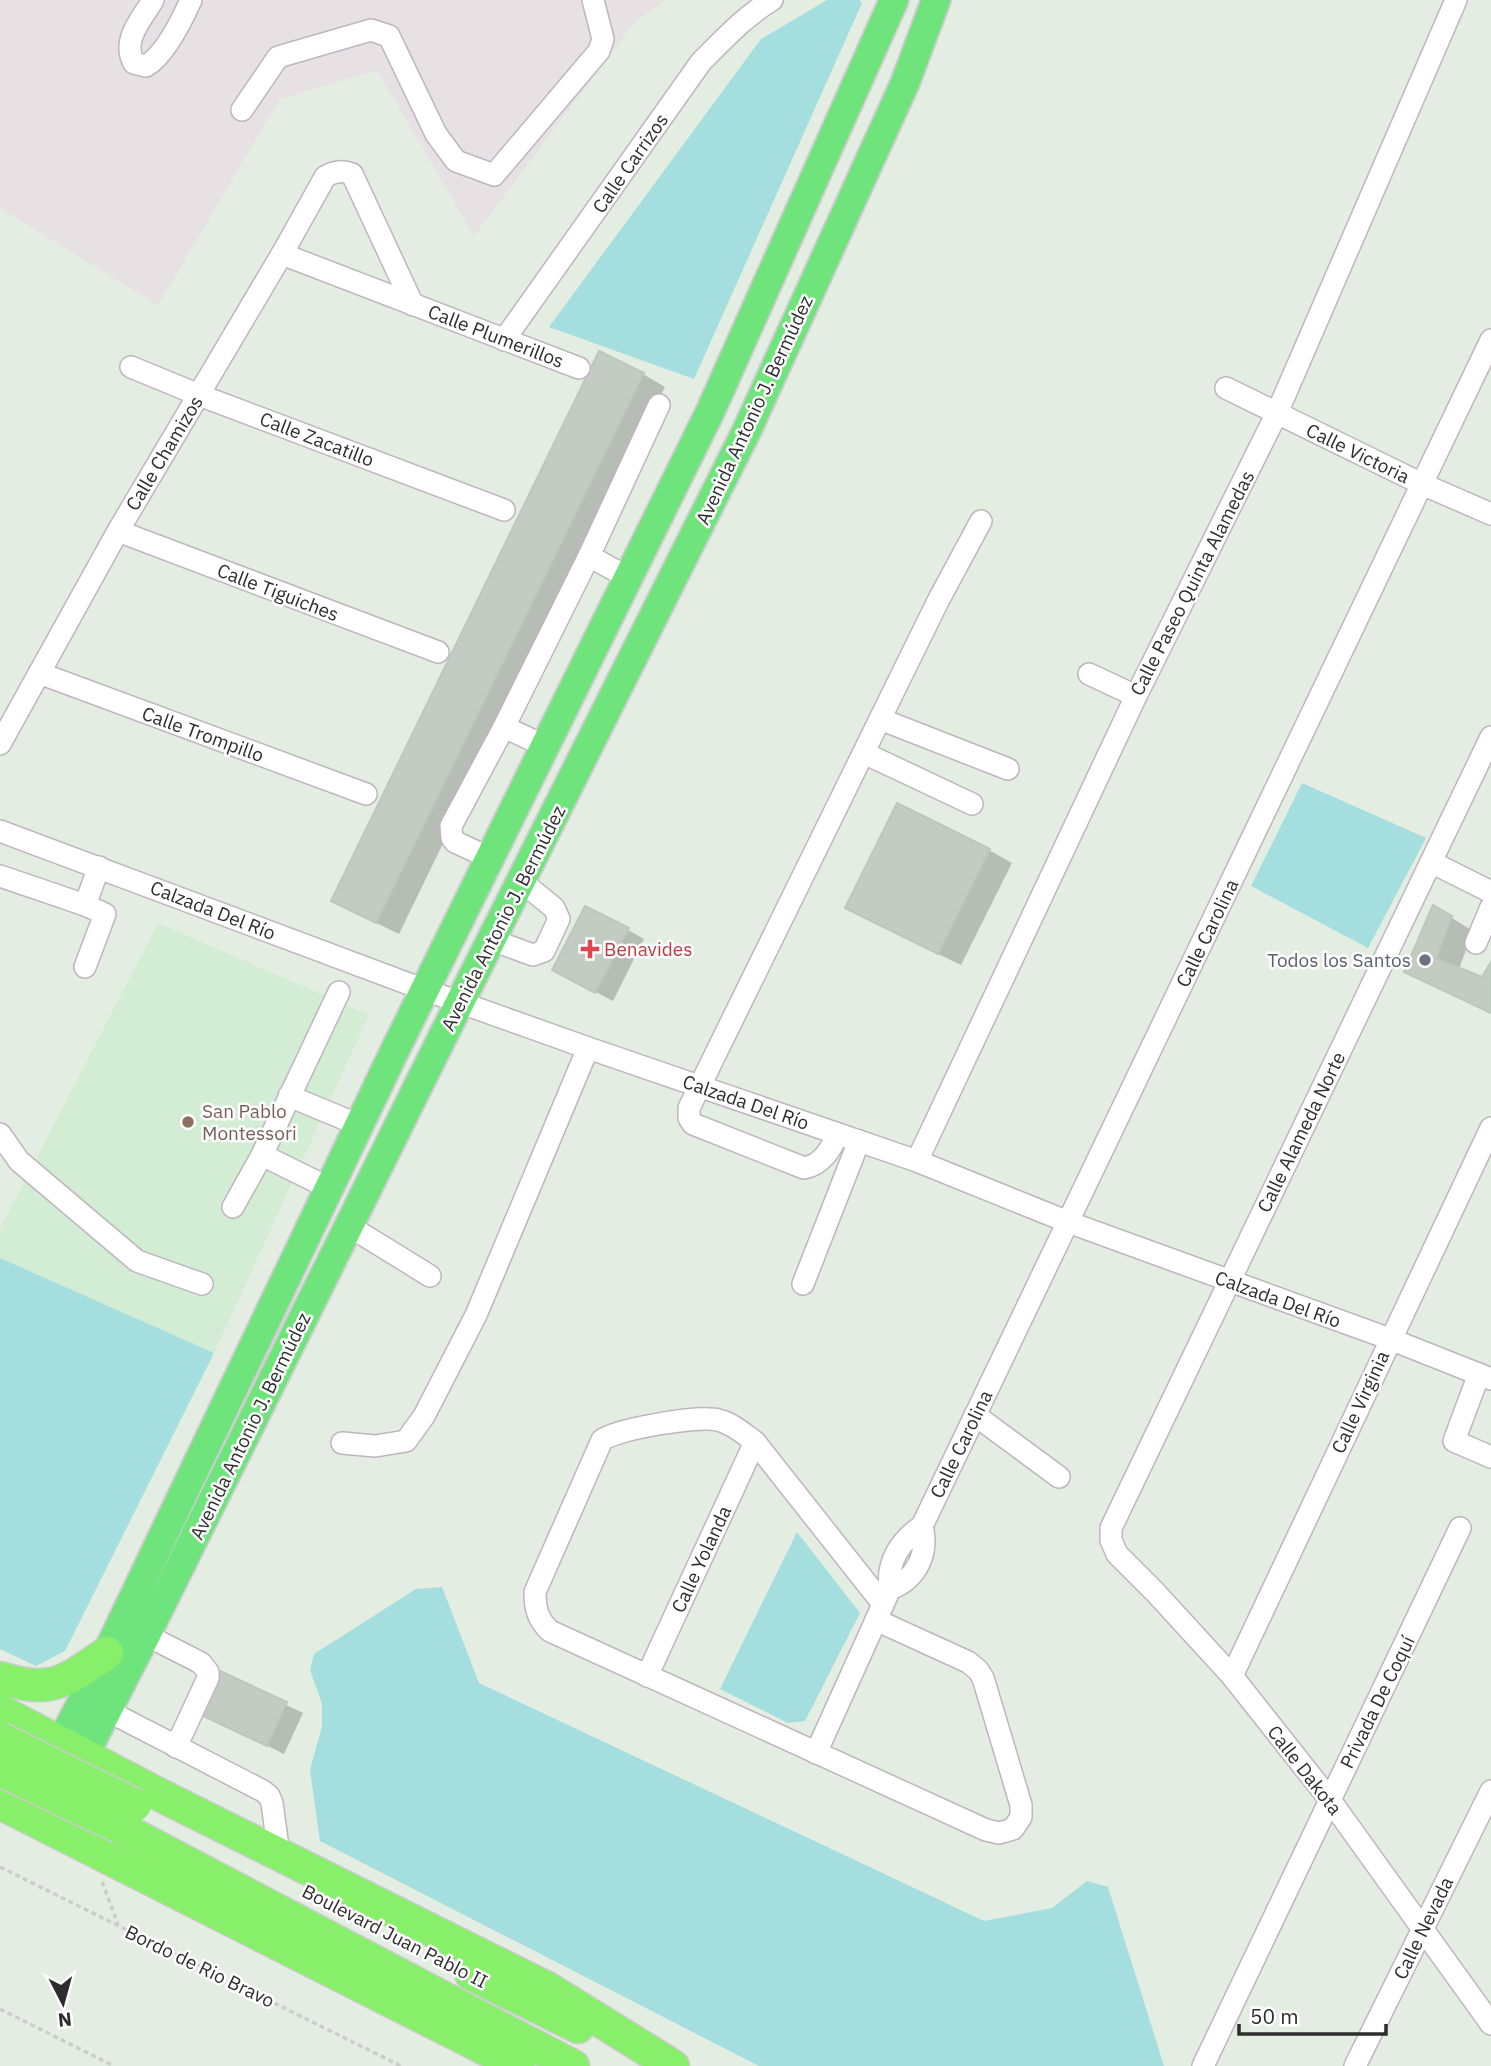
<svg xmlns="http://www.w3.org/2000/svg" width="1491" height="2066" viewBox="0 0 1491 2066" font-family="'IBM Plex Sans',sans-serif">
<style>
.industrial{fill:#e7e1e3}
.education{fill:#d3edd4}
.green{fill:#a4dede}
.shadow{fill:#0003}
.building{fill:#c3ccc3;stroke:#bbc9bb;stroke-width:2}
.lines{fill:none;stroke-linecap:round;stroke-linejoin:round}
.minor-casing{stroke:#bfb5be;stroke-width:24}
.major-casing{stroke:#cdcdcd;stroke-width:32}
.highway-casing{stroke:#cdcdcd;stroke-width:35}
.path{stroke:#cdcdcd;stroke-width:3.5;stroke-dasharray:5 3.5;stroke-linecap:butt}
.minor{stroke:#fff;stroke-width:21}
.major{stroke:#70e47c;stroke-width:28}
.highway{stroke:#88ef6b;stroke-width:32}
.highway-bridge-casing{stroke:#cdcdcd;stroke-width:35;stroke-linecap:butt}
.highway-bridge{stroke:#88ef6b;stroke-width:32}
.health-dot{fill:#e0444e;stroke:#fff;stroke-width:2.5}
.worship-dot{fill:#6b7280;stroke:#fff;stroke-width:2.5}
.education-dot{fill:#8d6e63;stroke:#fff;stroke-width:2.5}
.labels{text-anchor:middle;stroke-width:5;stroke-linejoin:round;paint-order:stroke}
.street-label{font-size:19px;fill:#2d2d2d;stroke:#fff}
.health-label{font-size:19px;fill:#be3a42;stroke:#fff;text-anchor:start}
.worship-label{font-size:19px;fill:#5b616d;stroke:#fff;text-anchor:end}
.education-label{font-size:19px;fill:#785e54;stroke:#fff;text-anchor:start}
</style>
<rect width="100%" height="100%" fill="#e3ede2"/>
<!-- industrial -->
<path class="industrial" d="M0,0h665l-30,22 -161,214 -97,-166 -97,29 -122,206 -158,-97z"/>
<!-- education -->
<path class="education" d="M158,923l211,92 -155,338 -214,-95v-29z"/>
<!-- green -->
<g class="green">
<path d="M827,0h33l2,3 -168,376 -145,-52 212,-288z"/>
<path d="M1302,783l124,55 -58,110 -117,-62z"/>
<path d="M0,1258l214,95 -149,298 -29,15 -36,-17z"/>
<path d="M797,1532l63,81 -55,108 -17,2 -68,-34z"/>
<path d="M442,1587l37,96 505,238 68,-13 35,-27 21,6 56,179h-405l-439,-225 -10,-71 12,-44v-22l-12,-34 4,-16 102,-65z"/>
</g>
<!-- shadow -->
<g class="shadow">
<path d="M643,374l22,13 -266,547 -43,-21z"/>
<path d="M989,850l23,13 -51,102 -91,-44 -23,-13z"/>
<path d="M1434,907l39,24 -14,38 24,10 8,-13v48l-62,-30 -22,-13z"/>
<path d="M628,930l16,9 -31,62 -42,-22z"/>
<path d="M221,1674l82,39 -19,41 -82,-40z"/>
</g>
<!-- building -->
<g class="building">
<path d="M599,351l45,22 -268,550 -45,-22z"/>
<path d="M897,803l93,46 -52,105 -93,-46z"/>
<path d="M1433,905l19,11 -16,42 46,19 9,-15v51l-87,-41z"/>
<path d="M585,906l44,22 -34,65 -43,-23z"/>
<path d="M220,1671l67,31 -20,44 -68,-32z"/>
</g>
<g class="lines">
<!-- minor casing -->
<g class="minor-casing">
<g id="minor">
<path d="M153,0c-11,19 -32,40 -19,63l12,3c19,-11 36,-46 45,-66"/>
<path d="M242,110l36,-53 93,-27 18,6 47,98 20,27 38,14 105,-124 4,-12 -10,-39"/>
<path d="M282,254l297,114"/>
<path d="M504,340l197,-278c22,-22 44,-46 71,-62"/>
<path d="M131,367l68,28 305,115"/>
<path d="M1226,388l196,96 69,30"/>
<path d="M118,531l320,121"/>
<path d="M589,556l70,-151"/>
<path d="M39,673l327,121"/>
<path d="M1089,674l47,22"/>
<path d="M880,719l128,50"/>
<path d="M504,727l41,19"/>
<path d="M1491,737l-380,791v12l6,14 38,38 77,84 98,124 161,224"/>
<path d="M0,744l118,-213 164,-277 43,-77c9,-6 17,-7 27,-3l61,131"/>
<path d="M864,753l108,51"/>
<path d="M0,831l425,159 163,58 329,113 151,61 322,117 101,40"/>
<path d="M490,858l-35,-16 -3,-4 -1,-12 53,-99 85,-171 40,22"/>
<path d="M1431,862l60,30"/>
<path d="M0,876l85,29 14,-38"/>
<path d="M492,940l41,15 11,-4 15,-32 -5,-11 -33,-27"/>
<path d="M1476,943l15,-36"/>
<path d="M85,967l20,-53 -20,-9"/>
<path d="M289,1096l70,29"/>
<path d="M0,1134l19,27 118,100 65,23"/>
<path d="M838,1134c-7,15 -16,31 -34,34l-111,-44 -4,-6v-10l249,-507 43,-80"/>
<path d="M262,1155l67,33"/>
<path d="M917,1161l219,-465 141,-283 179,-413"/>
<path d="M233,1207l29,-52 77,-163"/>
<path d="M349,1226l81,50"/>
<path d="M803,1284l56,-143"/>
<path d="M1479,1374l-25,67 37,16"/>
<path d="M975,1415l84,62"/>
<path d="M342,1443l33,3 31,-5 18,-25 52,-101 112,-267"/>
<path d="M890,1589c27,-10 39,-36 32,-63"/>
<path d="M876,1620l92,42 10,8 5,8 38,127v12l-8,12 -14,4 -13,-3 -436,-199c-12,-11 -15,-22 -15,-39l67,-152c15,-11 97,-25 116,-20 14,3 26,14 37,22l128,162"/>
<path d="M146,1635l55,28 7,9v6l-32,69"/>
<path d="M647,1676l108,-234"/>
<path d="M1232,1676l259,-548"/>
<path d="M108,1711l155,80 6,5 3,7 7,51"/>
<path d="M816,1753l74,-164c-4,-27 11,-49 32,-63l569,-1186"/>
<path d="M1203,2066l257,-538"/>
<path d="M1355,2066l136,-275"/>
</g>
</g>
<!-- major casing -->
<g class="major-casing">
<g id="major">
<path d="M51,1762l56,-109 289,-605 314,-636 184,-412"/>
<path d="M75,1773l71,-138 295,-595 306,-610 158,-347 31,-83"/>
</g>
</g>
<!-- highway casing -->
<g class="highway-casing">
<g id="highway">
<path d="M0,1678c53,16 64,4 107,-25"/>
<path d="M0,1711l162,85 387,193 124,77"/>
<path d="M0,1803l519,263"/>
<path d="M121,1828l452,238"/>
<path d="M471,1974l107,53"/>
</g>
</g>
<!-- path -->
<g class="path">
<path d="M0,1867l401,199"/>
<path d="M102,1882l16,42"/>
<path d="M0,2009l114,57"/>
</g>
<!-- minor -->
<use href="#minor" class="minor"/>
<!-- major -->
<use href="#major" class="major"/>
<!-- highway -->
<use href="#highway" class="highway"/>
<!-- highway-bridge casing -->
<g class="highway-bridge-casing">
<g id="highway-bridge">
<path d="M0,1738l135,67"/>
<path d="M0,1770l121,58"/>
</g>
</g>
<!-- highway-bridge -->
<use href="#highway-bridge" class="highway-bridge"/>
</g>
<!-- markers -->
<path class="health-dot" d="M586.5 938.5h7v7h7v7h-7v7h-7v-7h-7v-7h7z"/>
<circle class="worship-dot" cx="1425" cy="960" r="7"/>
<circle class="education-dot" cx="188" cy="1122" r="7"/>
<g class="labels">
<!-- street labels -->
<g class="street-label">
<text transform="translate(630 163) rotate(-55)" y="7">Calle Carrizos</text>
<text transform="translate(496 336) rotate(21)" y="7">Calle Plumerillos</text>
<text transform="translate(754 410) rotate(-65)" y="7">Avenida Antonio J. Bermúdez</text>
<text transform="translate(317 439) rotate(21)" y="7">Calle Zacatillo</text>
<text transform="translate(164 453) rotate(-59)" y="7">Calle Chamizos</text>
<text transform="translate(1358 453) rotate(26)" y="7">Calle Victoria</text>
<text transform="translate(1192 583) rotate(-63)" y="7">Calle Paseo Quinta Alamedas</text>
<text transform="translate(278 592) rotate(21)" y="7">Calle Tiguiches</text>
<text transform="translate(203 734) rotate(20)" y="7">Calle Trompillo</text>
<text transform="translate(213 910) rotate(21)" y="7">Calzada Del Río</text>
<text transform="translate(503 918) rotate(-63)" y="7">Avenida Antonio J. Bermúdez</text>
<text transform="translate(1207 933) rotate(-64)" y="7">Calle Carolina</text>
<text transform="translate(746 1102) rotate(19)" y="7">Calzada Del Río</text>
<text transform="translate(1301 1132) rotate(-64)" y="7">Calle Alameda Norte</text>
<text transform="translate(1278 1299) rotate(20)" y="7">Calzada Del Río</text>
<text transform="translate(1360 1402) rotate(-65)" y="7">Calle Virginia</text>
<text transform="translate(250 1426) rotate(-64)" y="7">Avenida Antonio J. Bermúdez</text>
<text transform="translate(961 1444) rotate(-64)" y="7">Calle Carolina</text>
<text transform="translate(701 1559) rotate(-65)" y="7">Calle Yolanda</text>
<text transform="translate(1377 1702) rotate(-64)" y="7">Privada De Coquí</text>
<text transform="translate(1305 1770) rotate(52)" y="7">Calle Dakota</text>
<text transform="translate(1423 1928) rotate(-64)" y="7">Calle Nevada</text>
<text transform="translate(395 1936) rotate(27)" y="7">Boulevard Juan Pablo II</text>
<text transform="translate(200 1966) rotate(26)" y="7">Bordo de Rio Bravo</text>
</g>
<!-- health labels -->
<g class="health-label">
<text x="604" y="956">Benavides</text>
</g>
<!-- worship labels -->
<g class="worship-label">
<text x="1411" y="967">Todos los Santos</text>
</g>
<!-- education labels -->
<g class="education-label">
<text x="202" y="1118">San Pablo<tspan x="202" dy="22">Montessori</tspan></text>
</g>
</g>
<!-- north arrow -->
<g transform="translate(63 2003) rotate(174)" stroke="#ffffff" stroke-width="5" paint-order="stroke">
<path d="M0-5L12 26L0 18L-12 26Z" fill="#2d2d2d"/>
<text y="-10" font-size="19" font-weight="bold" text-anchor="middle" fill="#2d2d2d">N</text>
</g>
<!-- scale -->
<path d="M1239 2024v10h147v-10" fill="none" stroke="#2d2d2d" stroke-width="3.5"/>
<text x="1250" y="2024" font-size="21" fill="#2d2d2d" stroke="#ffffff" stroke-width="5" paint-order="stroke">50 m</text>
</svg>
